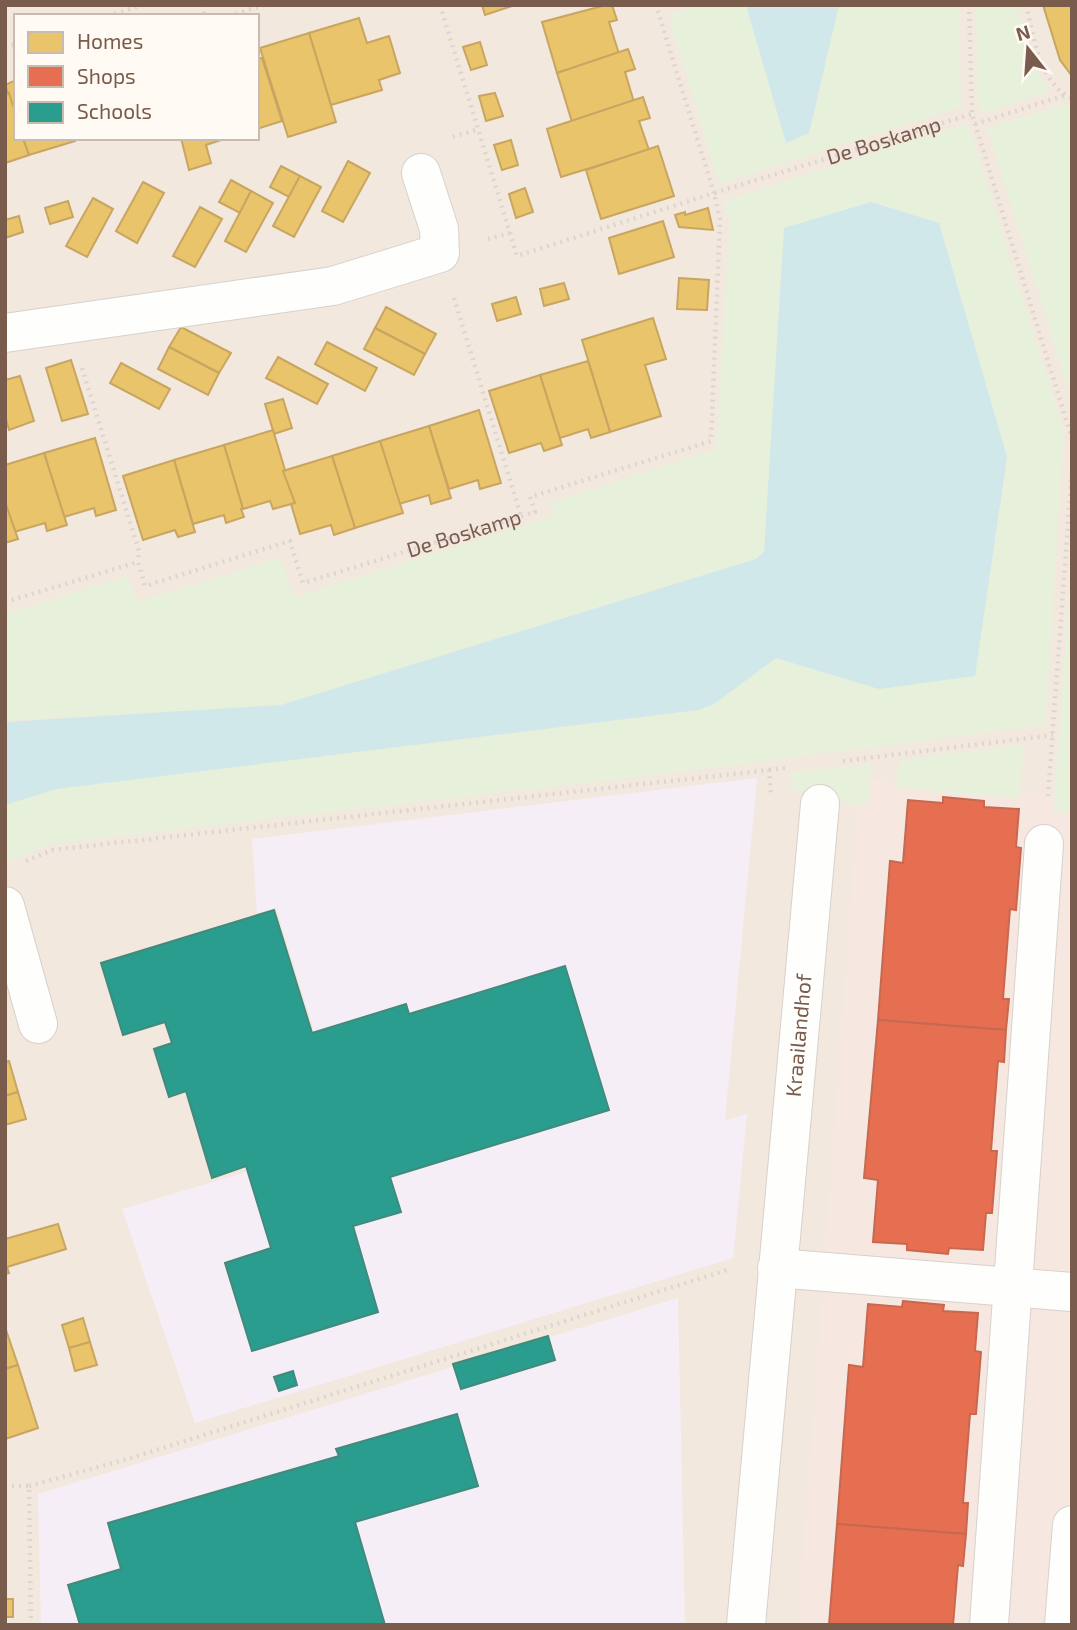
<svg xmlns="http://www.w3.org/2000/svg" width="1077" height="1630" viewBox="0 0 1077 1630" font-family="'Exo 2',sans-serif">
<style>
.residential{fill:#f2e8de;fill-rule:evenodd}
.commercial{fill:#f6e8e1}
.education{fill:#f6eef6}
.green{fill:#e7f0db}
.water{fill:#d0e8ea}
.homes{fill:#e9c46a;stroke:#c8a561;stroke-width:2}
.shops{fill:#e76f51;stroke:#c66950;stroke-width:2}
.schools{fill:#2a9d8f;stroke:#428a7b;stroke-width:2}
.lines{fill:none;stroke-linecap:round;stroke-linejoin:round}
.street-casing{stroke:#d7d1cb;stroke-width:40}
.path{stroke:#dcd5d0;stroke-width:4.5;stroke-dasharray:2 5;stroke-linecap:butt}
.street{stroke:#fefefd;stroke-width:38}
.labels{text-anchor:middle;stroke-width:7;stroke-linejoin:round;paint-order:stroke}
.street-label{font-size:21px;fill:#7a5c4d;stroke:#fffaf3}
</style>
<rect width="100%" height="100%" fill="#f9f5f0"/>
<!-- residential -->
<path class="residential" d="M5,5h1067v1620h-1067zM16,16h241v122h-241z"/>
<!-- commercial -->
<path class="commercial" d="M860,779l212,18v828h-274z"/>
<!-- education -->
<g class="education">
<path d="M757,778l-32,342 22,-6 -14,144 -538,165 -73,-214 124,-37 -9,-43 76,-101 -37,-120 -19,5 -5,-74z"/>
<path d="M678,1298l7,327h-644l-3,-131z"/>
</g>
<!-- green -->
<g class="green">
<path d="M699,5h47l41,138 23,-10 29,-128h120l2,95 2,6 -244,78 -51,-170z"/>
<path d="M976,5h40c9,30 13,63 36,86l-70,22 -4,-10z"/>
<path d="M1066,104l6,3v294l-85,-273z"/>
<path d="M968,123l96,308 -19,294 -364,47 -631,72 -45,19v-58l51,-16 642,-79 16,-6 62,-46 103,31 96,-13 32,-219 -68,-234 -68,-21 -107,350 -8,7 -475,146 -276,16v-107l123,-38 8,26 145,-44 13,39 259,-81 -3,-13 166,-54 14,-227 -6,-21z"/>
<path d="M1072,554v233l-2,27 -17,-2z"/>
<path d="M1024,744l-5,54 -123,-10 3,-28z"/>
<path d="M872,763l-4,42 -38,-4 1,-6 -40,-6v-16z"/>
</g>
<!-- water -->
<g class="water">
<path d="M746,5h93l-30,128 -23,10z"/>
<path d="M871,202l68,21 68,234 -32,219 -96,13 -103,-31 -62,46 -16,6 -642,79 -51,16v-83l276,-17 475,-146 8,-7 20,-324z"/>
</g>
<!-- homes -->
<g class="homes">
<path d="M482,5h30v1l-27,9z"/>
<path d="M606,5h6l5,15 -8,2 10,32 -62,19 -15,-51z"/>
<path d="M1043,5h29v71l-12,-16z"/>
<path d="M359,18l8,25 22,-7 11,37 -21,7 3,10 -51,15 -22,-72z"/>
<path d="M309,33l27,89 -48,15 -28,-89z"/>
<path d="M480,42l7,23 -16,5 -8,-23z"/>
<path d="M628,49l7,20 -10,3 9,30 -62,20 -15,-49z"/>
<path d="M262,58l20,63 -25,8v-70z"/>
<path d="M16,80v35l-11,-30z"/>
<path d="M9,93l7,22v23h7l6,17 -24,8v-69z"/>
<path d="M495,93l8,23 -17,5 -7,-25z"/>
<path d="M643,97l7,21 -11,3 10,29 -88,27 -14,-48z"/>
<path d="M23,138h51l1,3 -46,14z"/>
<path d="M181,138h46l-21,7 5,18 -22,7z"/>
<path d="M511,140l7,25 -16,5 -8,-25z"/>
<path d="M658,146l16,50 -73,23 -15,-49z"/>
<path d="M348,161l22,12 -27,49 -21,-11z"/>
<path d="M281,166l19,10 -11,21 -19,-10z"/>
<path d="M300,176l21,11 -27,50 -21,-11z"/>
<path d="M231,180l20,11 -11,22 -21,-11z"/>
<path d="M143,182l21,11 -27,50 -21,-12z"/>
<path d="M525,188l8,24 -17,6 -7,-24z"/>
<path d="M251,191l22,12 -27,49 -21,-11z"/>
<path d="M93,198l20,11 -26,48 -21,-11z"/>
<path d="M68,201l5,16 -23,7 -5,-16z"/>
<path d="M200,207l22,12 -27,48 -22,-11z"/>
<path d="M708,208l5,22 -34,-3 -4,-12 10,-3v3z"/>
<path d="M19,216l4,16 -18,6v-18z"/>
<path d="M663,221l11,36 -55,17 -10,-36z"/>
<path d="M679,278l30,2 -2,30 -30,-1z"/>
<path d="M564,283l5,16 -25,7 -4,-17z"/>
<path d="M516,297l5,17 -24,7 -5,-17z"/>
<path d="M386,307l50,27 -11,20 -50,-26z"/>
<path d="M653,318l13,41 -21,6 16,51 -51,16 -28,-92z"/>
<path d="M181,327l50,26 -12,20 -50,-26z"/>
<path d="M375,328l50,26 -11,21 -50,-26z"/>
<path d="M327,342l50,26 -12,23 -50,-27z"/>
<path d="M169,347l50,26 -11,22 -50,-26z"/>
<path d="M278,357l50,27 -11,20 -51,-26z"/>
<path d="M71,360l17,54 -26,7 -16,-53z"/>
<path d="M588,361l22,71 -19,6 -3,-9 -28,9 -20,-63z"/>
<path d="M121,363l49,26 -11,20 -49,-26z"/>
<path d="M540,375l22,70 -18,6 -3,-8 -32,10 -20,-62z"/>
<path d="M20,376l14,45 -25,9 -4,-14v-36z"/>
<path d="M283,399l9,29 -18,6 -9,-30z"/>
<path d="M479,410l22,73 -21,6 -2,-9 -29,9 -20,-63z"/>
<path d="M429,426l22,72 -20,6 -2,-9 -30,9 -19,-63z"/>
<path d="M273,430l22,73 -22,6 -3,-8 -27,8 -19,-64z"/>
<path d="M95,438l21,72 -20,6 -2,-8 -30,9 -20,-64z"/>
<path d="M380,441l23,72 -48,15 -23,-72z"/>
<path d="M224,445l19,64h-2l3,8 -18,6 -2,-8 -31,9 -19,-64z"/>
<path d="M44,453l23,72 -20,6 -2,-8 -31,9 -9,-30v-37z"/>
<path d="M332,456l23,72 -21,7 -3,-10 -31,9 -9,-30 4,-1 -12,-32z"/>
<path d="M174,460l21,72 -17,5 -3,-7 -32,10 -20,-64z"/>
<path d="M5,502l13,37 -13,4z"/>
<path d="M9,1061l9,31 -13,4v-34z"/>
<path d="M18,1092l8,27 -21,6v-29z"/>
<path d="M58,1224l8,25 -59,18 2,6 -4,1v-35z"/>
<path d="M83,1318l7,24 -21,6 -7,-23z"/>
<path d="M5,1327l13,38 -13,4z"/>
<path d="M90,1342l7,23 -22,6 -6,-23z"/>
<path d="M18,1365l20,63 -33,11v-70z"/>
<path d="M5,1590l1,9h7v18h-7l-1,7z"/>
</g>
<!-- shops -->
<g class="shops">
<path d="M943,797l41,4v6l35,2 -3,38 5,1 -5,62 -6,-1 -7,90h6l-3,31 -128,-10 12,-159 13,2 5,-63 35,3z"/>
<path d="M878,1020l128,10 -2,32 -6,-1 -7,90h6l-5,62h-6l-3,37 -34,-2 -1,6 -41,-4v-6l-34,-2 5,-62 -14,-2z"/>
<path d="M903,1301l41,4 -1,6 35,2 -3,38 6,1 -5,62h-6l-7,89h5l-2,31 -129,-10 12,-159 14,2 5,-63 34,3z"/>
<path d="M837,1524l129,10 -3,32 -5,-1 -5,60h-124z"/>
</g>
<!-- schools -->
<g class="schools">
<path d="M274,910l38,123 94,-29 3,10 156,-48 44,144 -219,67 11,35 -48,14 25,86 -126,39 -27,-88 46,-15 -25,-82 -34,12 -26,-87 -17,6 -15,-48 18,-6 -7,-21 -42,13 -22,-72z"/>
<path d="M548,1336l7,24 -94,29 -8,-25z"/>
<path d="M293,1371l4,14 -18,6 -5,-14z"/>
<path d="M457,1414l21,72 -123,36 30,103h-305l-12,-40 53,-16 -13,-46 231,-67 -3,-7z"/>
</g>
<g class="lines">
<!-- street casing -->
<g class="street-casing">
<g id="street">
<path d="M5,333l328,-47 107,-33 -1,-24 -18,-56"/>
<path d="M5,906l33,118"/>
<path d="M777,1268l295,24"/>
<path id="s2" d="M746,1625l74,-821"/>
<path d="M989,1625l55,-781"/>
<path d="M1064,1625l8,-100"/>
</g>
</g>
<!-- path -->
<g class="path">
<path d="M202,5l3,11"/>
<path d="M440,5l77,251 197,-63 -58,-188"/>
<path d="M969,5l3,109 100,325"/>
<path d="M1026,5c8,31 13,79 46,93"/>
<path d="M108,16l34,-11"/>
<path d="M229,16l35,-11"/>
<path d="M5,48l11,-4"/>
<path d="M975,124l91,-29"/>
<path d="M453,137l26,-8"/>
<path d="M488,239l22,-6"/>
<path d="M454,298l67,218"/>
<path d="M82,368l57,183 -1,11"/>
<path id="s1" d="M5,602l133,-40 7,24 145,-45 13,42 232,-71 -5,-15 181,-56 9,-222 -6,-26 258,-79"/>
<path d="M843,761l210,-26"/>
<path d="M769,770l16,-2"/>
<path d="M1048,796l24,-327"/>
<path d="M26,861l26,-11 717,-80 2,25"/>
<path d="M5,1486h24l2,139"/>
<path d="M29,1486l102,-28 599,-189"/>
</g>
<!-- street -->
<use href="#street" class="street"/>
</g>
<g class="labels">
<!-- street labels -->
<g class="street-label">
<text dy="7" stroke="none"><textPath href="#s1" startOffset="1234">De Boskamp</textPath></text>
<text dy="7" stroke="none"><textPath href="#s1" startOffset="528">De Boskamp</textPath></text>
<text dy="7" stroke="none"><textPath href="#s2" startOffset="592">Kraailandhof</textPath></text>
</g>
</g>
<!-- border -->
<rect width="1077" height="1630" fill="none" stroke="#7a5c4d" stroke-width="14"/>
<!-- legend -->
<rect x="14" y="14" width="245" height="126" fill="#fffaf3" stroke="#cabbb1" stroke-width="2"/>
<rect x="28" y="32" width="35" height="21" fill="#e9c46a" stroke="#cabbb1" stroke-width="2"/>
<text x="77" y="49" font-size="21" fill="#7a5c4d">Homes</text>
<rect x="28" y="66" width="35" height="21" fill="#e76f51" stroke="#cabbb1" stroke-width="2"/>
<text x="77" y="84" font-size="21" fill="#7a5c4d">Shops</text>
<rect x="28" y="102" width="35" height="21" fill="#2a9d8f" stroke="#cabbb1" stroke-width="2"/>
<text x="77" y="119" font-size="21" fill="#7a5c4d">Schools</text>
<!-- north arrow -->
<g transform="translate(1028 49) rotate(343)" stroke="#fffaf3" stroke-width="5" paint-order="stroke">
<path d="M0-5L12 26L0 18L-12 26Z" fill="#7a5c4d"/>
<text y="-10" font-size="19" font-weight="bold" text-anchor="middle" fill="#7a5c4d">N</text>
</g>
</svg>
